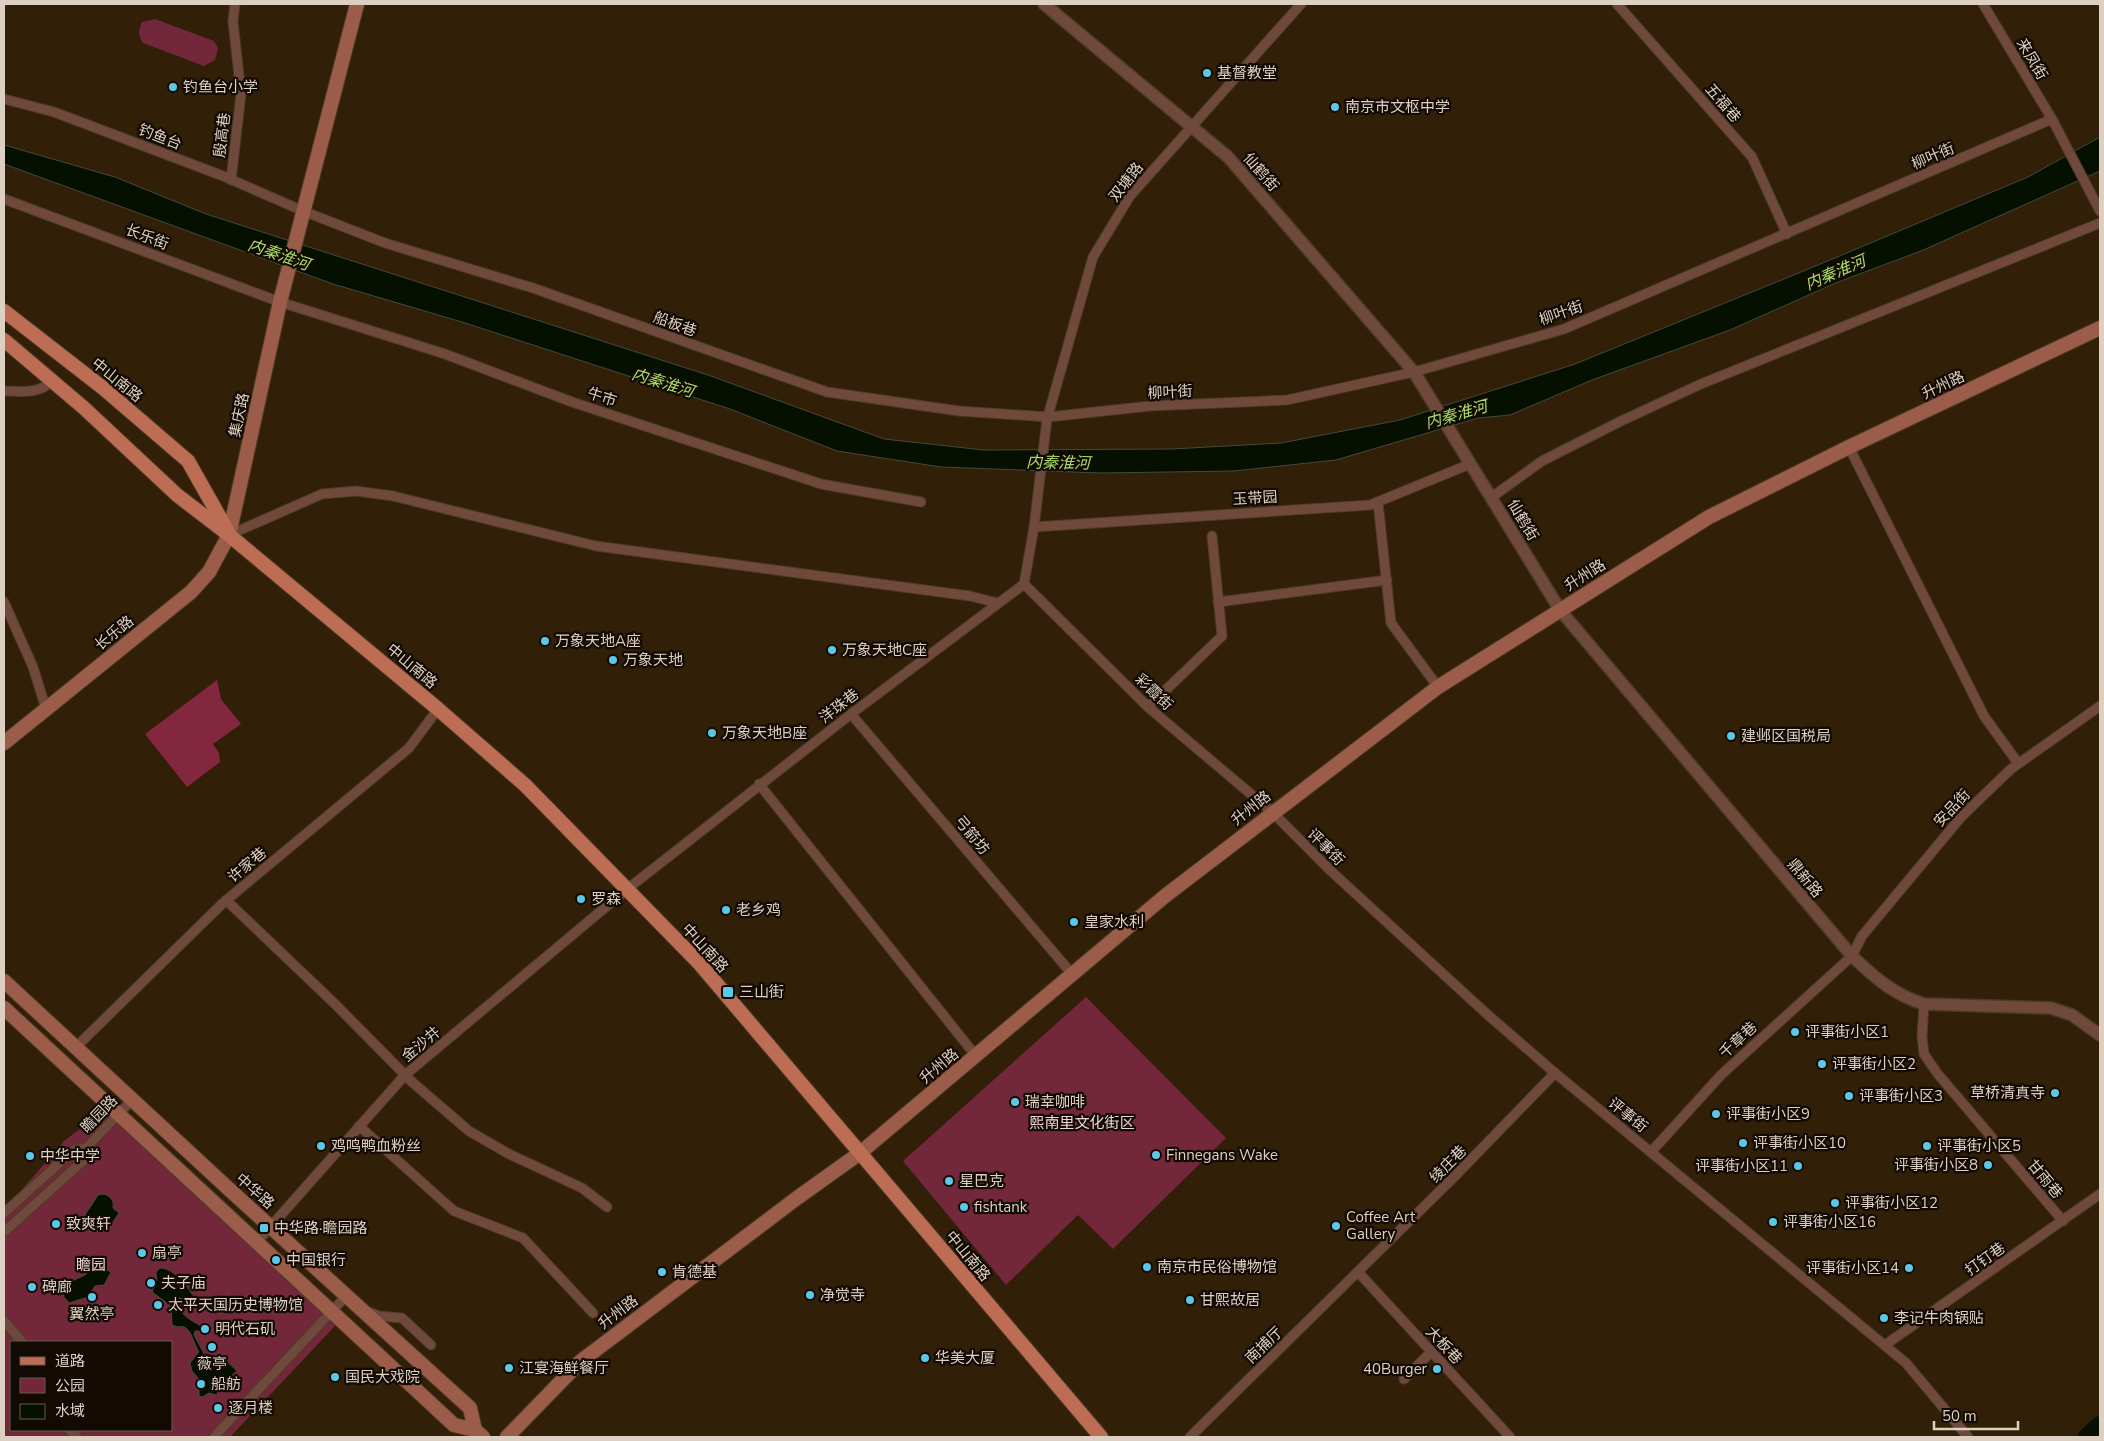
<svg xmlns="http://www.w3.org/2000/svg" width="2104" height="1441" viewBox="0 0 2104 1441" font-family="'Nunito Sans','Noto Sans SC',sans-serif">
<style>
.green{fill:#72283a;fill-rule:evenodd}
.forest{fill:#832740}
.water{fill:#061000;stroke:#464a3a}
.lines{fill:none;stroke-linecap:round;stroke-linejoin:round}
.river{stroke:#061000;stroke-width:20}
.minor-casing{stroke:#4d3b26;stroke-width:11}
.tertiary-casing{stroke:#4d3b26;stroke-width:14}
.secondary-casing{stroke:#4d3b26;stroke-width:16}
.primary-casing{stroke:#4d3b26;stroke-width:16}
.minor{stroke:#70493d;stroke-width:9}
.tertiary{stroke:#70493d;stroke-width:11}
.secondary{stroke:#9b5d4a;stroke-width:14}
.primary{stroke:#bc6d54;stroke-width:14}
.poi-dot{fill:#5bc8e7;stroke:#130b03;stroke-width:2}
.labels{text-anchor:middle;stroke-width:4.5;stroke-linejoin:round;paint-order:stroke}
.street-label{font-size:15px;fill:#ddd0c3;stroke:#130b03}
.poi-label{font-size:15px;fill:#ddd0c3;stroke:#130b03;text-anchor:start}
.park-label{font-size:15px;fill:#f0d4d8;stroke:#130b03}
.water-label{font-size:16px;font-style:italic;fill:#aadd68;stroke:#130b03}
</style>
<rect width="100%" height="100%" fill="#311f08"/>
<!-- green -->
<g class="green">
<path d="M155,19l59,22 4,7 -3,12 -11,6 -61,-23c-5,-7 -5,-13 -1,-21z"/>
<path d="M1086,997l140,141 -113,111 -35,-34 -72,70 -103,-124z"/>
<path d="M101,1113l35,13 173,171 26,29 -105,111h-226v-231l15,-13 45,-52zM11,1342h160v88h-160z"/>
</g>
<!-- forest -->
<path class="forest" d="M217,680l4,19 20,25 -28,20 6,9 1,9 -33,25 -42,-53z"/>
<!-- water -->
<g class="water">
<path d="M2100,137v34l-179,80 -83,31 -108,48 -138,50 -82,35 -32,3 -142,42 -102,11 -133,2 -160,-6 -104,-16 -107,-42 -268,-87 -129,-38 -329,-120v-19l111,32 91,37 502,161 176,64 100,11 188,-1 109,-6 119,-23 175,-56 231,-94 222,-93z"/>
<path d="M104,1194c7,3 10,6 9,14l6,5 -10,15c-12,7 -22,0 -24,-13l13,-20z"/>
<path d="M95,1262h4l1,5 11,5 -7,13 -9,1 -7,11 -19,6 -5,-6 -3,-11 24,-11z"/>
<path d="M160,1268c14,0 27,18 34,29l-5,3 -10,-2 1,5 -2,4c5,10 18,16 27,21l-2,3h-8l-1,4 14,26 11,-7 18,17 -6,5 -11,3 -3,16 -8,-2 -7,4 -3,-1v-17l-7,-8 -2,-8 9,-11c-5,-7 -7,-22 -15,-25 -5,-1 -8,1 -12,-3l-1,-18 -19,-14 5,-12 -1,-8z"/>
</g>
<g class="lines">
<!-- river -->
<path class="river" d="M2088,1437l12,-11"/>
<!-- minor casing -->
<g class="minor-casing">
<g id="minor">
<path d="M1617,4l135,153 35,77"/>
<path d="M1983,4l69,115 48,92"/>
<path d="M4,99l50,13 169,64 80,35 82,32 148,45 294,104 132,19 89,6 102,-11 137,-6 127,-28 150,-43 488,-210"/>
<path d="M231,180l10,-86 -8,-73 2,-17"/>
<path d="M4,199l276,103 165,52 127,48 249,82 100,18"/>
<path d="M4,391c18,0 35,4 49,-11"/>
<path d="M1849,447l135,269 34,47"/>
<path d="M1492,497l50,-36 79,-40 80,-37 399,-161"/>
<path d="M1378,503l13,120 47,64"/>
<path d="M1034,527l336,-22 100,-41"/>
<path d="M229,535l93,-41 34,-3 37,5 203,50 374,50 28,7"/>
<path d="M1024,584l124,123 124,105 60,60 156,143 67,58 351,290 62,74"/>
<path d="M1024,584l10,-57 13,-108 46,-162 37,-61 171,-192"/>
<path d="M4,602l29,65 13,42"/>
<path d="M1218,602l169,-22"/>
<path d="M1148,707l74,-71 -10,-100"/>
<path d="M851,714l221,260"/>
<path d="M759,784l217,272"/>
<path d="M226,900l109,104 77,78 57,49 40,23 73,34 25,19"/>
<path d="M1924,1004l-2,32 2,18 13,19 126,148"/>
<path d="M76,1047l147,-144 186,-155 29,-39"/>
<path d="M359,1126l95,85 69,27 70,75"/>
<path d="M1651,1152l70,-77 131,-119 10,-20 100,-120 49,-47 89,-63"/>
<path d="M4,1213l70,-63 12,-2"/>
<path d="M4,1232l79,-71 3,-13 46,-48"/>
<path d="M257,1242l148,-167 221,-185 225,-176 173,-130"/>
<path d="M1358,1272l152,165"/>
<path d="M369,1312l10,4 23,2 29,27"/>
<path d="M4,1321l18,21"/>
<path d="M1885,1345l215,-151"/>
<path d="M1404,1379l27,-27"/>
<path d="M70,1430l7,7"/>
<path d="M214,1437l133,-142"/>
<path d="M1190,1437l266,-262 99,-102"/>
</g>
</g>
<!-- tertiary casing -->
<g class="tertiary-casing">
<path id="tertiary" d="M1044,4l184,153 186,215 146,238 292,346c22,21 42,39 72,48l127,4 21,7 28,20"/>
</g>
<!-- secondary casing -->
<g class="secondary-casing">
<g id="secondary">
<path d="M4,743l187,-151 18,-20 20,-37 51,-233 77,-298"/>
<path d="M4,981l227,210 239,217 5,22 8,7"/>
<path d="M4,1008l450,417 21,5"/>
<path d="M507,1437l74,-76 216,-163 63,-45 305,-257 273,-209 271,-170 140,-70 251,-119"/>
</g>
</g>
<!-- primary casing -->
<g class="primary-casing">
<g id="primary">
<path d="M4,311l99,77 85,73 39,69"/>
<path d="M4,340l80,68 93,87 52,40 209,174 87,76 174,178 402,474"/>
</g>
</g>
<!-- minor -->
<use href="#minor" class="minor"/>
<!-- tertiary -->
<use href="#tertiary" class="tertiary"/>
<!-- secondary -->
<use href="#secondary" class="secondary"/>
<!-- primary -->
<use href="#primary" class="primary"/>
</g>
<!-- markers -->
<g class="poi-dot">
<circle cx="1207" cy="73" r="5"/>
<circle cx="173" cy="87" r="5"/>
<circle cx="1335" cy="107" r="5"/>
<circle cx="545" cy="641" r="5"/>
<circle cx="832" cy="650" r="5"/>
<circle cx="613" cy="660" r="5"/>
<circle cx="712" cy="733" r="5"/>
<circle cx="1731" cy="736" r="5"/>
<circle cx="581" cy="899" r="5"/>
<circle cx="726" cy="910" r="5"/>
<circle cx="1074" cy="922" r="5"/>
<rect x="722" y="986" width="12" height="12" rx="2.5"/>
<circle cx="1795" cy="1032" r="5"/>
<circle cx="1822" cy="1064" r="5"/>
<circle cx="2055" cy="1093" r="5"/>
<circle cx="1849" cy="1096" r="5"/>
<circle cx="1015" cy="1102" r="5"/>
<circle cx="1716" cy="1114" r="5"/>
<circle cx="1743" cy="1143" r="5"/>
<circle cx="321" cy="1146" r="5"/>
<circle cx="1927" cy="1146" r="5"/>
<circle cx="1156" cy="1155" r="5"/>
<circle cx="30" cy="1156" r="5"/>
<circle cx="1988" cy="1165" r="5"/>
<circle cx="1798" cy="1166" r="5"/>
<circle cx="949" cy="1181" r="5"/>
<circle cx="1835" cy="1203" r="5"/>
<circle cx="964" cy="1207" r="5"/>
<circle cx="1773" cy="1222" r="5"/>
<circle cx="56" cy="1224" r="5"/>
<circle cx="1336" cy="1226" r="5"/>
<rect x="259" y="1223" width="10" height="10" rx="2.5"/>
<circle cx="142" cy="1253" r="5"/>
<circle cx="276" cy="1260" r="5"/>
<circle cx="1147" cy="1267" r="5"/>
<circle cx="1909" cy="1268" r="5"/>
<circle cx="662" cy="1272" r="5"/>
<circle cx="151" cy="1283" r="5"/>
<circle cx="32" cy="1287" r="5"/>
<circle cx="810" cy="1295" r="5"/>
<circle cx="92" cy="1297" r="5"/>
<circle cx="1190" cy="1300" r="5"/>
<circle cx="158" cy="1305" r="5"/>
<circle cx="1884" cy="1318" r="5"/>
<circle cx="205" cy="1329" r="5"/>
<circle cx="212" cy="1347" r="5"/>
<circle cx="925" cy="1358" r="5"/>
<circle cx="509" cy="1368" r="5"/>
<circle cx="1437" cy="1369" r="5"/>
<circle cx="335" cy="1377" r="5"/>
<circle cx="201" cy="1384" r="5"/>
<circle cx="218" cy="1408" r="5"/>
</g>
<g class="labels">
<!-- street labels -->
<g class="street-label">
<text transform="translate(2032 59) rotate(59)" y="5">来凤街</text>
<text transform="translate(1723 103) rotate(49)" y="5">五福巷</text>
<text transform="translate(222 135) rotate(-83)" y="5">殷高巷</text>
<text transform="translate(160 137) rotate(21)" y="5">钓鱼台</text>
<text transform="translate(1933 156) rotate(-23)" y="5">柳叶街</text>
<text transform="translate(1261 172) rotate(49)" y="5">仙鹤街</text>
<text transform="translate(1126 182) rotate(-52)" y="5">双塘路</text>
<text transform="translate(147 237) rotate(21)" y="5">长乐街</text>
<text transform="translate(1561 313) rotate(-19)" y="5">柳叶街</text>
<text transform="translate(675 324) rotate(20)" y="5">船板巷</text>
<text transform="translate(117 380) rotate(39)" y="5">中山南路</text>
<text transform="translate(1943 385) rotate(-25)" y="5">升州路</text>
<text transform="translate(1170 392) rotate(-3)" y="5">柳叶街</text>
<text transform="translate(602 397) rotate(18)" y="5">牛市</text>
<text transform="translate(239 415) rotate(-78)" y="5">集庆路</text>
<text transform="translate(1255 498) rotate(-3)" y="5">玉带园</text>
<text transform="translate(1523 520) rotate(59)" y="5">仙鹤街</text>
<text transform="translate(1585 575) rotate(-32)" y="5">升州路</text>
<text transform="translate(114 633) rotate(-39)" y="5">长乐路</text>
<text transform="translate(412 666) rotate(40)" y="5">中山南路</text>
<text transform="translate(1154 692) rotate(43)" y="5">彩霞街</text>
<text transform="translate(839 706) rotate(-38)" y="5">洋珠巷</text>
<text transform="translate(1251 808) rotate(-38)" y="5">升州路</text>
<text transform="translate(1952 808) rotate(-47)" y="5">安品街</text>
<text transform="translate(972 835) rotate(50)" y="5">弓箭坊</text>
<text transform="translate(1326 847) rotate(45)" y="5">评事街</text>
<text transform="translate(247 865) rotate(-40)" y="5">许家巷</text>
<text transform="translate(1805 878) rotate(50)" y="5">鼎新路</text>
<text transform="translate(705 948) rotate(47)" y="5">中山南路</text>
<text transform="translate(1738 1040) rotate(-43)" y="5">千章巷</text>
<text transform="translate(421 1044) rotate(-40)" y="5">金沙井</text>
<text transform="translate(939 1066) rotate(-40)" y="5">升州路</text>
<text transform="translate(99 1114) rotate(-46)" y="5">瞻园路</text>
<text transform="translate(1628 1115) rotate(39)" y="5">评事街</text>
<text transform="translate(1448 1164) rotate(-45)" y="5">绫庄巷</text>
<text transform="translate(2045 1179) rotate(50)" y="5">甘雨巷</text>
<text transform="translate(255 1191) rotate(41)" y="5">中华路</text>
<text transform="translate(968 1256) rotate(50)" y="5">中山南路</text>
<text transform="translate(1985 1259) rotate(-35)" y="5">打钉巷</text>
<text transform="translate(618 1312) rotate(-37)" y="5">升州路</text>
<text transform="translate(1264 1345) rotate(-44)" y="5">南捕厅</text>
<text transform="translate(1444 1345) rotate(47)" y="5">大板巷</text>
</g>
<!-- poi labels -->
<g class="poi-label">
<text x="1217" y="78">基督教堂</text>
<text x="183" y="92">钓鱼台小学</text>
<text x="1345" y="112">南京市文枢中学</text>
<text x="555" y="646">万象天地A座</text>
<text x="842" y="655">万象天地C座</text>
<text x="623" y="665">万象天地</text>
<text x="722" y="738">万象天地B座</text>
<text x="1741" y="741">建邺区国税局</text>
<text x="591" y="904">罗森</text>
<text x="736" y="915">老乡鸡</text>
<text x="1084" y="927">皇家水利</text>
<text x="739" y="997">三山街</text>
<text x="1805" y="1037">评事街小区1</text>
<text x="1832" y="1069">评事街小区2</text>
<text x="2045" y="1098" text-anchor="end">草桥清真寺</text>
<text x="1859" y="1101">评事街小区3</text>
<text x="1025" y="1107">瑞幸咖啡</text>
<text x="1726" y="1119">评事街小区9</text>
<text x="1753" y="1148">评事街小区10</text>
<text x="331" y="1151">鸡鸣鸭血粉丝</text>
<text x="1937" y="1151">评事街小区5</text>
<text x="1166" y="1160">Finnegans Wake</text>
<text x="40" y="1161">中华中学</text>
<text x="1978" y="1170" text-anchor="end">评事街小区8</text>
<text x="1788" y="1171" text-anchor="end">评事街小区11</text>
<text x="959" y="1186">星巴克</text>
<text x="1845" y="1208">评事街小区12</text>
<text x="974" y="1212">fishtank</text>
<text x="1346" y="1222">Coffee Art<tspan x="1346" dy="17">Gallery</tspan></text>
<text x="1783" y="1227">评事街小区16</text>
<text x="66" y="1229">致爽轩</text>
<text x="274" y="1233">中华路·瞻园路</text>
<text x="152" y="1258">扇亭</text>
<text x="286" y="1265">中国银行</text>
<text x="1157" y="1272">南京市民俗博物馆</text>
<text x="1899" y="1273" text-anchor="end">评事街小区14</text>
<text x="672" y="1277">肯德基</text>
<text x="161" y="1288">夫子庙</text>
<text x="42" y="1292">碑廊</text>
<text x="820" y="1300">净觉寺</text>
<text x="1200" y="1305">甘熙故居</text>
<text x="168" y="1310">太平天国历史博物馆</text>
<text x="92" y="1319" text-anchor="middle">翼然亭</text>
<text x="1894" y="1323">李记牛肉锅贴</text>
<text x="215" y="1334">明代石矶</text>
<text x="935" y="1363">华美大厦</text>
<text x="212" y="1369" text-anchor="middle">薇亭</text>
<text x="519" y="1373">江宴海鲜餐厅</text>
<text x="1427" y="1374" text-anchor="end">40Burger</text>
<text x="345" y="1382">国民大戏院</text>
<text x="211" y="1389">船舫</text>
<text x="228" y="1413">逐月楼</text>
</g>
<!-- park labels -->
<g class="park-label">
<text x="1082" y="1128">熙南里文化街区</text>
<text x="91" y="1270">瞻园</text>
</g>
<!-- water labels -->
<g class="water-label">
<text transform="translate(279 254) rotate(19)" y="6">内秦淮河</text>
<text transform="translate(1835 272) rotate(-23)" y="6">内秦淮河</text>
<text transform="translate(663 382) rotate(17)" y="6">内秦淮河</text>
<text transform="translate(1456 414) rotate(-16)" y="6">内秦淮河</text>
<text transform="translate(1058 462) rotate(1)" y="6">内秦淮河</text>
</g>
</g>
<!-- border -->
<rect width="2104" height="1441" fill="none" stroke="#ddd0c3" stroke-width="10"/>
<!-- legend -->
<rect x="10" y="1341" width="162" height="90" fill="#130b03" stroke="#645a50"/>
<rect x="20" y="1357" width="25" height="8" fill="#bc6d54" stroke="#645a50"/>
<text x="55" y="1366" font-size="15" fill="#ddd0c3">道路</text>
<rect x="20" y="1378" width="25" height="15" fill="#72283a" stroke="#645a50"/>
<text x="55" y="1391" font-size="15" fill="#ddd0c3">公园</text>
<rect x="20" y="1404" width="25" height="15" fill="#061000" stroke="#645a50"/>
<text x="55" y="1416" font-size="15" fill="#ddd0c3">水域</text>
<!-- scale -->
<path d="M1934 1421v8h84v-8" fill="none" stroke="#ddd0c3" stroke-width="2.5"/>
<text x="1942" y="1421" font-size="15" fill="#ddd0c3" stroke="#130b03" stroke-width="4" paint-order="stroke">50 m</text>
</svg>
